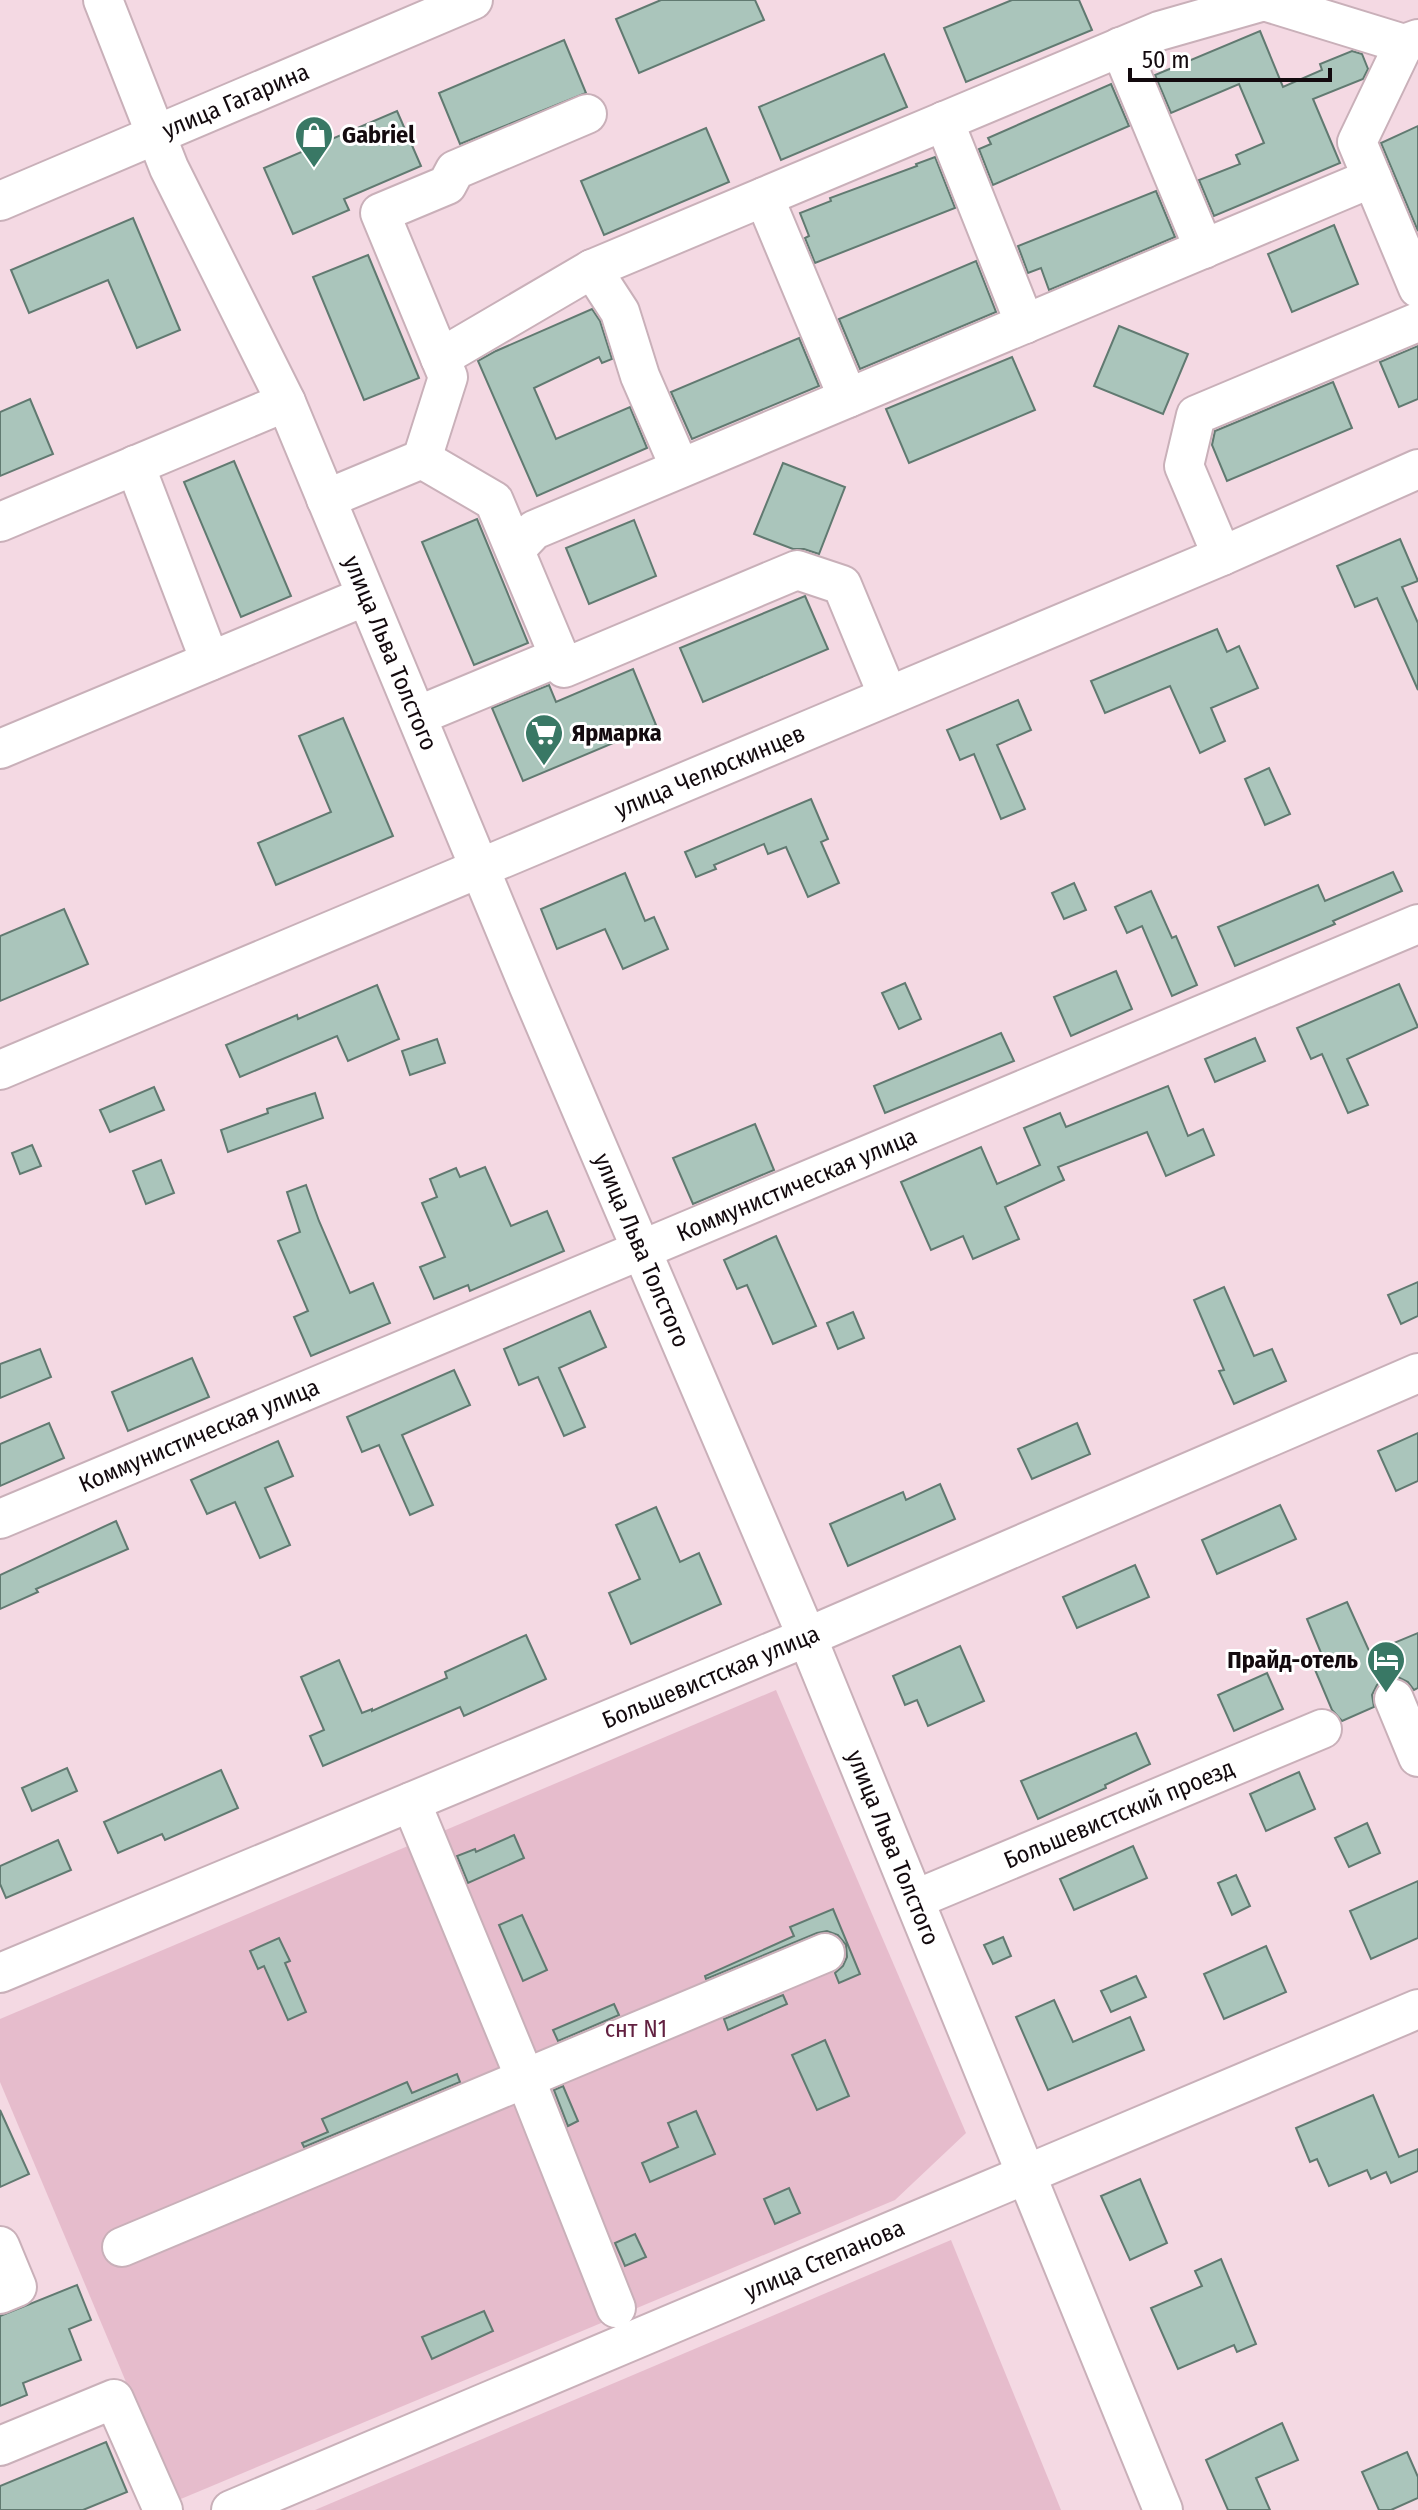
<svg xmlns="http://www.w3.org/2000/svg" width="1418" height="2510" viewBox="0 0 1418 2510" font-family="'Fira Sans Condensed',sans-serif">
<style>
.green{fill:#e6bccc}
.building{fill:#aac5bb;stroke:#617a71;stroke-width:2}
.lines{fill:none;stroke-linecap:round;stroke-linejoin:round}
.minor-casing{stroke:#c9b0b9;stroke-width:42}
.minor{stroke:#fff;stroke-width:38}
.labels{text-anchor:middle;stroke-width:6;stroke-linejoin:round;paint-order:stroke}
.street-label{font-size:24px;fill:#130a0e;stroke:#fff}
.poi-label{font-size:24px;font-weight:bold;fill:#130a0e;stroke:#fff;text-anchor:start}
.park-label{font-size:24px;fill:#622040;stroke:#fff}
</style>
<rect width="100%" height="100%" fill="#f4d9e3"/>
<!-- green -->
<g class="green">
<path d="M776,1690l190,443 -71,67 -719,301 -176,-419v-63z"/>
<path d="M951,2240l110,270h-746z"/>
</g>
<!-- building -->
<g class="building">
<path d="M661,0h94l9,20 -125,53 -23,-54z"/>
<path d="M1012,0h67l13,30 -126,52 -22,-54z"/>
<path d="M1260,31l23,56 39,-17 -2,-6 32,-13 10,3 6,15 -5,10 -50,20 27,64 -126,53 -15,-36 41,-16 -4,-9 28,-12 -25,-59 -68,29 -16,-38z"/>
<path d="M564,40l22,53 -126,51 -21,-51z"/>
<path d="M884,54l23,53 -126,53 -22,-53z"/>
<path d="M1111,84l18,42 -136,59 -14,-36 12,-5 -3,-6z"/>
<path d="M397,111l24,55 -77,33 5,11 -56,24 -29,-66z"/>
<path d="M1418,126v105l-37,-88z"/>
<path d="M706,128l23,54 -125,53 -23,-54z"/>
<path d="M935,157l20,51 -140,55 -10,-25 4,-2 -9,-23 31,-12 -1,-3 87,-32 -1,-2z"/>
<path d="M1156,191l19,46 -126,53 -8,-22 -13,5 -10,-27z"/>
<path d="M133,218l47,112 -43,18 -29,-68 -79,33 -18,-43z"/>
<path d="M1334,225l24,59 -66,28 -24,-58z"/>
<path d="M368,255l51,123 -55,22 -51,-123z"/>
<path d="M976,261l20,51 -136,57 -21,-50z"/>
<path d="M592,309l8,12 12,38 -10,4 -3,-6 -65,31 22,51 74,-32 17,41 -110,48 -59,-135 18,-10z"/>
<path d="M1119,326l69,28 -25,60 -69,-28z"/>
<path d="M799,338l20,48 -127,53 -21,-47z"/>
<path d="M1418,346v53l-19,8 -19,-45z"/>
<path d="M1012,357l23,53 -126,53 -23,-54z"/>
<path d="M1333,382l19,46 -125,53 -15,-36 3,-14z"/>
<path d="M30,399l23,55 -53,22v-64z"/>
<path d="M234,461l57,135 -50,21 -57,-135z"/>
<path d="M783,463l62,24 -26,67 -15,-5h-11l-39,-15z"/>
<path d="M477,519l51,124 -54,22 -52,-123z"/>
<path d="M634,520l22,56 -67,28 -23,-56z"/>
<path d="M1400,539l18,42 -16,6 16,36v67l-41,-92 -22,9 -18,-41z"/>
<path d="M805,596l23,53 -125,53 -23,-54z"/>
<path d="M1217,629l10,23 12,-6 19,42 -47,20 14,33 -25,12 -30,-67 -65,27 -14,-32z"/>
<path d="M633,669l23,56 -133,56 -31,-73 57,-23 7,17z"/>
<path d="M1018,700l13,30 -34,15 28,64 -24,10 -27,-65 -14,6 -13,-30z"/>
<path d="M343,718l50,118 -117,49 -18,-42 73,-31 -32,-76z"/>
<path d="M1269,768l21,46 -25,11 -20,-46z"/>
<path d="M811,799l17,40 -7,3 18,41 -31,14 -22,-50 -18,7 -4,-10 -50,21 2,4 -20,8 -11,-25z"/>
<path d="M1393,872l9,19 -69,30 2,3 -100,42 -17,-39 100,-42 7,16z"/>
<path d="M625,873l20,48 9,-4 14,32 -45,20 -18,-40 -48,20 -16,-40z"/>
<path d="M1074,883l12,27 -22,9 -12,-26z"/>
<path d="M1151,891l21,47 4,-2 21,49 -25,11 -30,-70 -15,7 -12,-26z"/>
<path d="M64,909l24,55 -88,37v-65z"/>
<path d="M1116,971l16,38 -61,27 -17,-39z"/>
<path d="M905,983l16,36 -22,10 -17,-36z"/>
<path d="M1399,984l19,43 -71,32 21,46 -20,8 -26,-59 -11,5 -14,-31z"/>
<path d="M377,985l22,54 -51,22 -11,-25 -97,41 -14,-32 71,-30 1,4z"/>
<path d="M1001,1033l13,28 -129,52 -11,-27z"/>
<path d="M1255,1038l10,23 -50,21 -10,-23z"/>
<path d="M437,1039l8,24 -35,12 -8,-24z"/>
<path d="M1168,1086l20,50 15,-7 11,26 -48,21 -19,-44 -89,35 6,13 -59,27 14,32 -46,20 -10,-23 -32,14 -30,-68 80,-35 16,37 43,-19 -16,-37 36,-15 6,14z"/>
<path d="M154,1087l10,23 -54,22 -10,-22z"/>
<path d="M315,1093l8,25 -95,34 -7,-22 47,-17 -1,-4z"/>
<path d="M755,1124l19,46 -81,34 -20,-46z"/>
<path d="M32,1145l9,21 -21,8 -8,-21z"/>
<path d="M161,1160l13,33 -28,11 -13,-33z"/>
<path d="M485,1167l26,59 36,-15 17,40 -94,40 -2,-6 -34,14 -14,-32 25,-10 -23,-54 15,-6 -7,-18 26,-11 4,9z"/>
<path d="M306,1185l13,36 31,72 23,-10 17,40 -79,33 -17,-39 14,-6 -30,-70 22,-9 -13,-40z"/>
<path d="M776,1236l40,90 -43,18 -26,-59 -10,4 -13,-29z"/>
<path d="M1418,1282v34l-17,8 -13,-29z"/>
<path d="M1224,1287l30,69 18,-7 14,32 -52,23 -15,-33 5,-1 -30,-70z"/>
<path d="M590,1311l16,36 -47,21 26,59 -21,9 -26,-59 -19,8 -15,-36z"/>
<path d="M853,1312l11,26 -26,11 -11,-26z"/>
<path d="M40,1349l11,28 -51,21v-34z"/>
<path d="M192,1358l17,39 -81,34 -16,-39z"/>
<path d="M454,1370l16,35 -68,30 31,70 -23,10 -31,-70 -17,7 -15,-35z"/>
<path d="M49,1423l15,35 -64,28v-42z"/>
<path d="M1077,1423l13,31 -58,25 -14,-30z"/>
<path d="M1418,1433v48l-22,10 -18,-40z"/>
<path d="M278,1441l15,35 -28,12 25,57 -30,13 -25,-56 -28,12 -16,-34z"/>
<path d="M940,1484l15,35 -107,47 -18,-42 73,-32 3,8z"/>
<path d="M1280,1505l16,34 -79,35 -15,-34z"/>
<path d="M656,1507l24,55 19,-9 22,51 -90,40 -22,-51 31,-14 -24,-54z"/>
<path d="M116,1521l12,28 -92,40 2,3 -38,17v-34z"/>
<path d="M1135,1565l14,32 -72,31 -14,-31z"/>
<path d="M1347,1602l23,51 48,-20v55l-4,2 -6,-8 -10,-5 -13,2 -8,6 -5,10 2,12 -32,14 -10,-11 -19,-45 11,-5 -17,-41z"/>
<path d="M526,1635l20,44 -82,37 -4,-9 -137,59 -13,-30 14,-6 -23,-53 38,-17 23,53 10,-4v2l75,-33 -2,-6z"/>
<path d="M960,1646l24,55 -56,25 -11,-26 -12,5 -12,-29z"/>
<path d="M1267,1673l16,36 -49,22 -16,-36z"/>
<path d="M1136,1733l14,31 -45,21 1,3 -68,31 -17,-38z"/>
<path d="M67,1768l10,23 -45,20 -10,-23z"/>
<path d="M221,1770l17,38 -73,32 -3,-6 -44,19 -14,-31z"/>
<path d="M1299,1772l16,37 -49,22 -16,-37z"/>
<path d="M1367,1823l13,30 -31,14 -14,-29z"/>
<path d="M514,1835l10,23 -56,25 -11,-27 18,-7 1,3z"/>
<path d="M58,1840l13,30 -65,28 -6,-14v-18z"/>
<path d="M1133,1846l14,32 -73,32 -14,-31z"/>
<path d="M1236,1875l14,31 -18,9 -14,-32z"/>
<path d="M1418,1881v57l-47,21 -21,-48z"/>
<path d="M833,1909l27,65 -21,9 -4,-10 8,-7 4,-9 -1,-12 -8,-10 -11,-4 -10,2 -111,46 -1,-3 89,-40 -4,-9z"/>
<path d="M522,1915l25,55 -24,11 -24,-56z"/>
<path d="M1003,1937l8,19 -18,8 -9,-19z"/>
<path d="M279,1938l11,23 -5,2 21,49 -18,8 -24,-54 -6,3 -8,-18z"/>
<path d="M1266,1946l20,46 -62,27 -20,-45z"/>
<path d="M1136,1976l10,21 -35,15 -10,-21z"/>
<path d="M783,1995l4,9 -59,26 -4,-11z"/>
<path d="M1054,2000l19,42 57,-25 14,33 -96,40 -32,-73z"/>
<path d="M614,2004l5,11 -61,26 -5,-11z"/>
<path d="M825,2040l24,56 -32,14 -25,-55z"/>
<path d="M457,2074l3,8 -156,65 -2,-4 26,-11 -6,-13 85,-37 5,11z"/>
<path d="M563,2086l15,35 -10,5 -14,-36z"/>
<path d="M1373,2095l26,62 19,-8v22l-27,12 -5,-11 -15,7 -4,-9 -38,16 -12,-27 -7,3 -14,-34z"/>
<path d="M0,2110l29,64 -29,13z"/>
<path d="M696,2111l19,43 -65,28 -8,-19 36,-16 -10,-24z"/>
<path d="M1140,2179l27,64 -37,17 -29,-64z"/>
<path d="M789,2188l11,25 -25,11 -11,-25z"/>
<path d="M635,2234l11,23 -21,9 -10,-23z"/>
<path d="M1221,2259l35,85 -19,8 -3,-7 -56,24 -27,-61 51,-22 -7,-15z"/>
<path d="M77,2285l14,35 -22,9 12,31 -58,23 4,12 -27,11v-90z"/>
<path d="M484,2311l9,20 -61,28 -10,-22z"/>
<path d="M1282,2423l16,37 -42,18 14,32h-42l-22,-50z"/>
<path d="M106,2442l21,50 -44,18h-83v-24z"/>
<path d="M1407,2452l11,25v21l-27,12h-12l-17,-38z"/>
</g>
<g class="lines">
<!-- minor casing -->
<g class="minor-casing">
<g id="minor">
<path id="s1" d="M103,0l66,168 117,234 243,585 278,650 356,873"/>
<path d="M1404,44l-47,98 61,146"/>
<path d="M1120,47l84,202"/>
<path d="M944,121l81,203"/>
<path d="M764,197l84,201"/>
<path id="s2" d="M0,201l473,-201"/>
<path d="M592,269l28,43 20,64 40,92"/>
<path d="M440,358l152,-89 567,-238 105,-30 140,43 14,-5"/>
<path d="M422,459l72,42 70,167 233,-98 45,15 46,111"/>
<path d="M135,465l75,196"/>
<path d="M326,499l96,-40 26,-82 -68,-164 67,-28 8,-15 132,-56"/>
<path d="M0,522l286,-120"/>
<path d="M515,550l19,-20 838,-352"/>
<path d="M1222,556l-38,-90 12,-51 222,-93"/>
<path d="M417,716l142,-59"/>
<path d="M0,749l366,-153"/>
<path id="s3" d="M0,1070l1222,-514 196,-87"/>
<path id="s4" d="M0,1519l1418,-595"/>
<path d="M1394,1699l24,58"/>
<path d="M411,1802l114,276 91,230"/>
<path id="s5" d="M916,1899l406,-170"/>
<path id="s6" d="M0,1973l807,-336 611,-264"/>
<path d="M0,2246l17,41 -17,7"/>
<path d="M122,2247l703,-294"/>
<path d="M0,2446l114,-47 49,111"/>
<path id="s7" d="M231,2510l1187,-501"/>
</g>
</g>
<!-- minor -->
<use href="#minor" class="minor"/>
</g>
<!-- icons -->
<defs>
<g id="shop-pin" transform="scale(2)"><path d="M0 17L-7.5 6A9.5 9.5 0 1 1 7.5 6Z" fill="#397865" stroke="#fff"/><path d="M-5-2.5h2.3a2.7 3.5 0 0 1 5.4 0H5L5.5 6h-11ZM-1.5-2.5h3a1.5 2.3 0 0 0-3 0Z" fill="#fff"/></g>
<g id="supermarket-pin" transform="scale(2)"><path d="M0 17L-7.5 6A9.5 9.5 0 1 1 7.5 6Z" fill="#397865" stroke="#fff"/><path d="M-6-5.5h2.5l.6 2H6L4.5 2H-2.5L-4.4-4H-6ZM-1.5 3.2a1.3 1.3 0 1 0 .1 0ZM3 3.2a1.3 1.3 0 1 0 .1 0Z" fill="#fff"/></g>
<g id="hotel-pin" transform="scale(2)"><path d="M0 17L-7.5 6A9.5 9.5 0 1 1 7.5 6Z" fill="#397865" stroke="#fff"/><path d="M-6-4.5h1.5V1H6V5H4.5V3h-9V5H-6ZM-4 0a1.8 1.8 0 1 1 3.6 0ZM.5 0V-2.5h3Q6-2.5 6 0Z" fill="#fff"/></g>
</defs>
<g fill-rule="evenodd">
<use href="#shop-pin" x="314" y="135"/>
<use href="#supermarket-pin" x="544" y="733"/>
<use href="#hotel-pin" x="1386" y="1660"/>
</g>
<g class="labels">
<!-- street labels -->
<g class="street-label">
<text dy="8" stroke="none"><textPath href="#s2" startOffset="256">улица Гагарина</textPath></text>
<text dy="8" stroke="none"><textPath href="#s1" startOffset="714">улица Льва Толстого</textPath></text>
<text dy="8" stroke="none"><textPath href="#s3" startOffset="770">улица Челюскинцев</textPath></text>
<text dy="8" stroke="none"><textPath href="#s4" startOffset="864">Коммунистическая улица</textPath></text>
<text dy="8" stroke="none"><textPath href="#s1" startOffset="1362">улица Льва Толстого</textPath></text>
<text dy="8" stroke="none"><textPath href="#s4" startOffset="216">Коммунистическая улица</textPath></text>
<text dy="8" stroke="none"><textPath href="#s6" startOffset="770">Большевистская улица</textPath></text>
<text dy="8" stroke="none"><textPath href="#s5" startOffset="220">Большевистский проезд</textPath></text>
<text dy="8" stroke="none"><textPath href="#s1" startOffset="2010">улица Льва Толстого</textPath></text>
<text dy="8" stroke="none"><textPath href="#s7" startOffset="644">улица Степанова</textPath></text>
</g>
<!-- poi labels -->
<g class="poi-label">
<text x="342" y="143">Gabriel</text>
<text x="572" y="741">Ярмарка</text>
<text x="1358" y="1668" text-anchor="end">Прайд-отель</text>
</g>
<!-- park labels -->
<g class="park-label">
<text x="636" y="2037">снт N1</text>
</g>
</g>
<!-- scale -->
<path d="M1130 68v12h200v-12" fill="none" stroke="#130a0e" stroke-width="4"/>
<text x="1142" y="68" font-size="24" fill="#130a0e" stroke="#ffffff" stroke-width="6" paint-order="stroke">50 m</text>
</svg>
